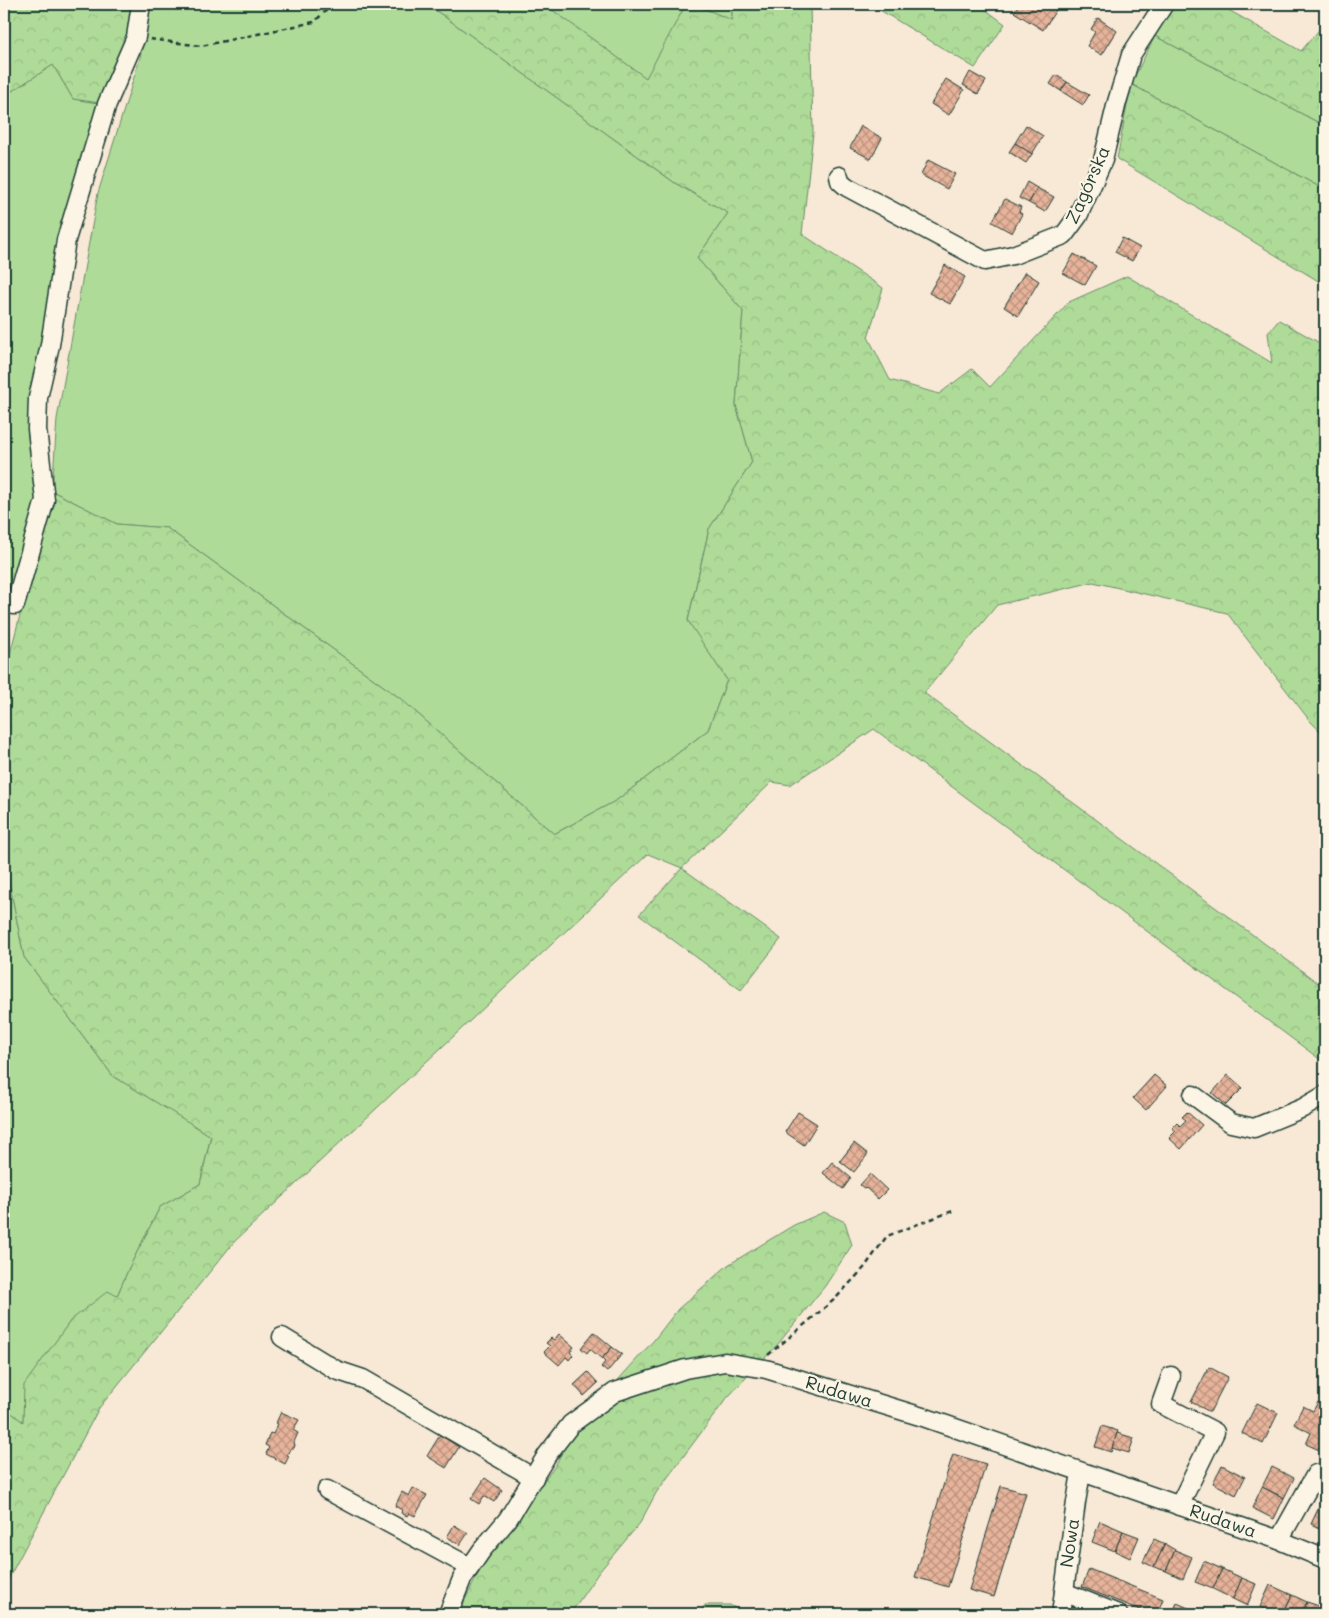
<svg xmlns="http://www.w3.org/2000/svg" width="1329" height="1618" viewBox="0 0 1329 1618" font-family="Mali,sans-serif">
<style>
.grass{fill:#afdb99;stroke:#678c66}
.forest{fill:url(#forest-crowns);stroke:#678c66}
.building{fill:url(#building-cross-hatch);stroke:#1f3d34}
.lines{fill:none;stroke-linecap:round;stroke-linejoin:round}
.minor-casing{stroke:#1f3d34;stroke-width:21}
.path{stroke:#1f3d34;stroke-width:2.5;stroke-dasharray:5 4;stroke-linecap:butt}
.minor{stroke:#fcf5e5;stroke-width:18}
.labels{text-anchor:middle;stroke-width:4.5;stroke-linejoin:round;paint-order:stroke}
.street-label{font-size:18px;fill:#1f3d34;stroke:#fcf5e5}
</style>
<defs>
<pattern id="forest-crowns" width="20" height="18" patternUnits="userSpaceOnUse" patternTransform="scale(1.25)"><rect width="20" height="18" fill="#afdb99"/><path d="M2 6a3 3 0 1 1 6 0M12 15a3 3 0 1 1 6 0" fill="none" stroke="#96bd84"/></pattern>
<pattern id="building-cross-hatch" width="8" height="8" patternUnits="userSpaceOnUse" patternTransform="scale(1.25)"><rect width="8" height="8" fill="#e7b39a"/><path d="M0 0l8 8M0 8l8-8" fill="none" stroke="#bb937e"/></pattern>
</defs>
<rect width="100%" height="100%" fill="#f8e8d6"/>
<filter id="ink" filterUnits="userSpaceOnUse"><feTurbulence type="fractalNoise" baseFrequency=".02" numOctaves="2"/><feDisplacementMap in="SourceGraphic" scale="10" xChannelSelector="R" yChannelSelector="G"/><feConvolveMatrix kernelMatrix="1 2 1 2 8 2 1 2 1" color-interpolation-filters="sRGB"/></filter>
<g filter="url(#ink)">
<!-- grass -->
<g class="grass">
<path d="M150,4h277l248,179 53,30 -31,45 46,53 -7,94 16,57 -43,67 -21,91 39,60 -19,50 -91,70 -63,34 -153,-135 -234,-171 -50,-4 -65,-33 5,-72 41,-226 42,-135z"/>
<path d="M544,4h142l-39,75z"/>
<path d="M693,4h39v17z"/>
<path d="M1155,36l170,90v64l-194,-106z"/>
<path d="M53,65l20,34 26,4 -38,136 -24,259 -27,94 -6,1v-497z"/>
<path d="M4,856l20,101 89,119 98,59 -11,49 -40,23 -31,61 -12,28 -46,24 -46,65 -2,37 -19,-15z"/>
</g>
<!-- forest -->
<g class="forest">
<path d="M4,4h130l-15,61 -20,38 -26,-4 -20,-34 -49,31z"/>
<path d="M427,4h117l102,74 40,-74h7l39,16v-16h78l3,129 -11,101 81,54 -15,49 22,43 49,14 33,-25 18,18 79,-85 58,-26 145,87 -4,-30 11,-13 46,26v390l-15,-15 -83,-108 -134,-31 -96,23 -73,88 401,295v75l-451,-334 -84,56 -18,-3 -90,86 99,71 -40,51 -102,-75 43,-47 -34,-14 -414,388 -135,166 -95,179v-180l19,15 1,-37 47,-65 37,-29 9,5 12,-28 31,-61 40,-23 11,-48 -98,-60 -89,-119 -20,-101v-192l6,-10 42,-163 65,33 50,4 234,171 153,135 63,-34 91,-70 19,-50 -39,-59 21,-92 43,-67 -16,-57 7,-94 -46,-53 31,-45 -53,-30z"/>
<path d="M870,4h108l27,20 -30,44z"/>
<path d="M1173,4h45l83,47 24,-28v103l-170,-90z"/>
<path d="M1131,84l194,106v95l-208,-126z"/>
<path d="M824,1212l21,10 7,23 -27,41 -47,58 -51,54 -71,95 -16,30 -41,49 -29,42h-112l28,-56 69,-92 13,-25 42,-52 44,-49 24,-31 50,-44 66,-40z"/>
<path d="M705,1605h25l16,9h-48z"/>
</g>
<!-- building -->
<g class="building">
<path d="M1019,4h26l11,6 -13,20 -29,-18z"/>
<path d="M1098,18l19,13 -15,24 -15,-9 8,-14 -4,-3z"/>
<path d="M970,72l16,9 -8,13 -15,-9z"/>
<path d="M1056,75l11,7 -6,9 -11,-7z"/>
<path d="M946,79l18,11 -15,25 -18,-11z"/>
<path d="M1067,82l22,13 -6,10 -22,-14z"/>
<path d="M1026,125l17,11 -11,18 -17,-11z"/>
<path d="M861,126l21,12 -11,21 -21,-11z"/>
<path d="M1015,143l17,11 -6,9 -17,-11z"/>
<path d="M928,160l27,14 -8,15 -26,-14z"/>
<path d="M1027,182l10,6 -8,15 -10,-5z"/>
<path d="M1037,188l17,9 -9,15 -16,-9z"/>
<path d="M1005,199l16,8 -2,5 3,2 -10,19 -20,-11z"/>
<path d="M1122,238l18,10 -8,13 -17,-9z"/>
<path d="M1074,254l22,12 -11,19 -22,-12z"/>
<path d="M945,265l20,12 -15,27 -21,-11z"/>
<path d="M1025,272l14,9 -21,35 -14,-9z"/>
<path d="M1154,1075l13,11 -21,24 -13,-12z"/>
<path d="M1228,1075l15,13 -17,17 -14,-12z"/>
<path d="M798,1112l19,12 -13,21 -19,-13z"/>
<path d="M1187,1112l15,13 -21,24 -12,-11 7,-7 -4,-3 5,-5 3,3 6,-6 -4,-3z"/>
<path d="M854,1143l14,11 -14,18 -14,-11z"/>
<path d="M832,1162l19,16 -8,11 -20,-16z"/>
<path d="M870,1174l17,16 -9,9 -12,-11 -1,1 -5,-4z"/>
<path d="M594,1332l18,15 -10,12 -12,-10 -3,4 -6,-5z"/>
<path d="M559,1334l15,13 -4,5 3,3 -4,5 -3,-3 -7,8 -15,-13 6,-6 -4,-3 5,-5 3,2z"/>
<path d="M612,1347l10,7 -15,18 -6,-5 4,-5 -3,-3z"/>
<path d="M1209,1367l19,10 -18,35 -19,-10z"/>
<path d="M588,1372l10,11 -14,13 -10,-11z"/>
<path d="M1318,1402l7,4v32l-6,12 -13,-6 5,-11 -17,-9 9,-18 10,5z"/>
<path d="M1257,1403l21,10 -15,31 -21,-11z"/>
<path d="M281,1412l18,8 -6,10 5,3 -4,9 1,3 -1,3h-3l-4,7 2,1 -4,8 -19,-10 3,-7 -4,-2 5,-12 3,1 5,-10 -2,-1z"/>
<path d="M1102,1426l16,5 -7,21 -16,-5z"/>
<path d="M1117,1433l17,5 -5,15 -17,-5z"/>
<path d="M440,1435l19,12 -13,21 -19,-12z"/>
<path d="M953,1454l33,10 -38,123 -33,-10z"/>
<path d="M1222,1465l23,12 -9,18 -23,-12z"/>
<path d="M1272,1467l22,11 -10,20 -22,-11z"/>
<path d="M485,1478l17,12 -8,12 -10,-6 -5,8 -8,-5z"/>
<path d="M1001,1486l25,7 -32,104 -25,-7z"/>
<path d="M1262,1487l22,11 -10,21 -22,-11z"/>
<path d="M413,1488l14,7 -12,21 -6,-3 -2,3 -6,-3 1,-3 -7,-4 7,-14 7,4z"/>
<path d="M1322,1501l3,2v28l-14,-7z"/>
<path d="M1100,1521l23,10 -8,20 -23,-9z"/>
<path d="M454,1525l14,8 -8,12 -13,-8z"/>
<path d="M1123,1531l16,6 -9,21 -15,-7z"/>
<path d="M1154,1539l11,5 -11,23 -11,-5z"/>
<path d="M1165,1544l10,6 -9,21 -12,-4z"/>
<path d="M1175,1550l17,7 -9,22 -17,-8z"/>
<path d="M1204,1561l18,8 -9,20 -18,-7z"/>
<path d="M1089,1569l74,30 -6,15h-7l-68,-27z"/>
<path d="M1222,1569l20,9 -9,21 -20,-10z"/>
<path d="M1242,1578l14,6 -9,22 -14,-7z"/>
<path d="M1270,1585l22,10 -9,19h-7l-16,-7z"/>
<path d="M1292,1595l15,7 -5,12h-19z"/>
<path d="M1307,1602l15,5 -4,7h-16z"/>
<path d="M1177,1603l25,11h-30z"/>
</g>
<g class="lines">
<!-- minor casing -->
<g class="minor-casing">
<g id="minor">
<path d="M839,176l1,5 7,6 138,74 28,-6 51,-20 14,-19 25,-56 14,-58 14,-47 33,-51"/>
<path d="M4,604l11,1 30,-105 -8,-71 1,-31 12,-53 16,-105 41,-136 29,-67 5,-33"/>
<path d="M1193,1095l38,28 23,5 49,-20 22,-13"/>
<path d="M282,1337l54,33 27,9 171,99"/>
<path d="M1171,1376l-10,28 54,28 -36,74"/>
<path d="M327,1490l143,77"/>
<path d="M1279,1540l37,-66"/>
<path d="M1064,1592l54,22"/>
<path d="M448,1614l14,-35 20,-29 26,-31 39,-64 24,-31 44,-32 70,-23 40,-7 41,7 160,49 353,122 46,19"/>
<path d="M1061,1614l15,-112 5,-29"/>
</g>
</g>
<!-- path -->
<g class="path">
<path d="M150,39l51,7 113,-24 19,-18"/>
<path d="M768,1355l67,-56 29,-31 23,-32 68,-26"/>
</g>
<!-- minor -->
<use href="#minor" class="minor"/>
</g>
</g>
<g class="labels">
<!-- street labels -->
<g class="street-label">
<text transform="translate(1088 185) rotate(-66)" y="6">Zagórska</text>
<text transform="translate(839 1392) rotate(17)" y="6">Rudawa</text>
<text transform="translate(1223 1521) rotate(19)" y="6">Rudawa</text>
<text transform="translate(1070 1543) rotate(-82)" y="6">Nowa</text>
</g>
</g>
<!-- margin -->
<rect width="1329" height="1618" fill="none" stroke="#fcf5e5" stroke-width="20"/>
<rect x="10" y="10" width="1309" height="1598" fill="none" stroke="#1f3d34" stroke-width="2" filter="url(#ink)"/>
</svg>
